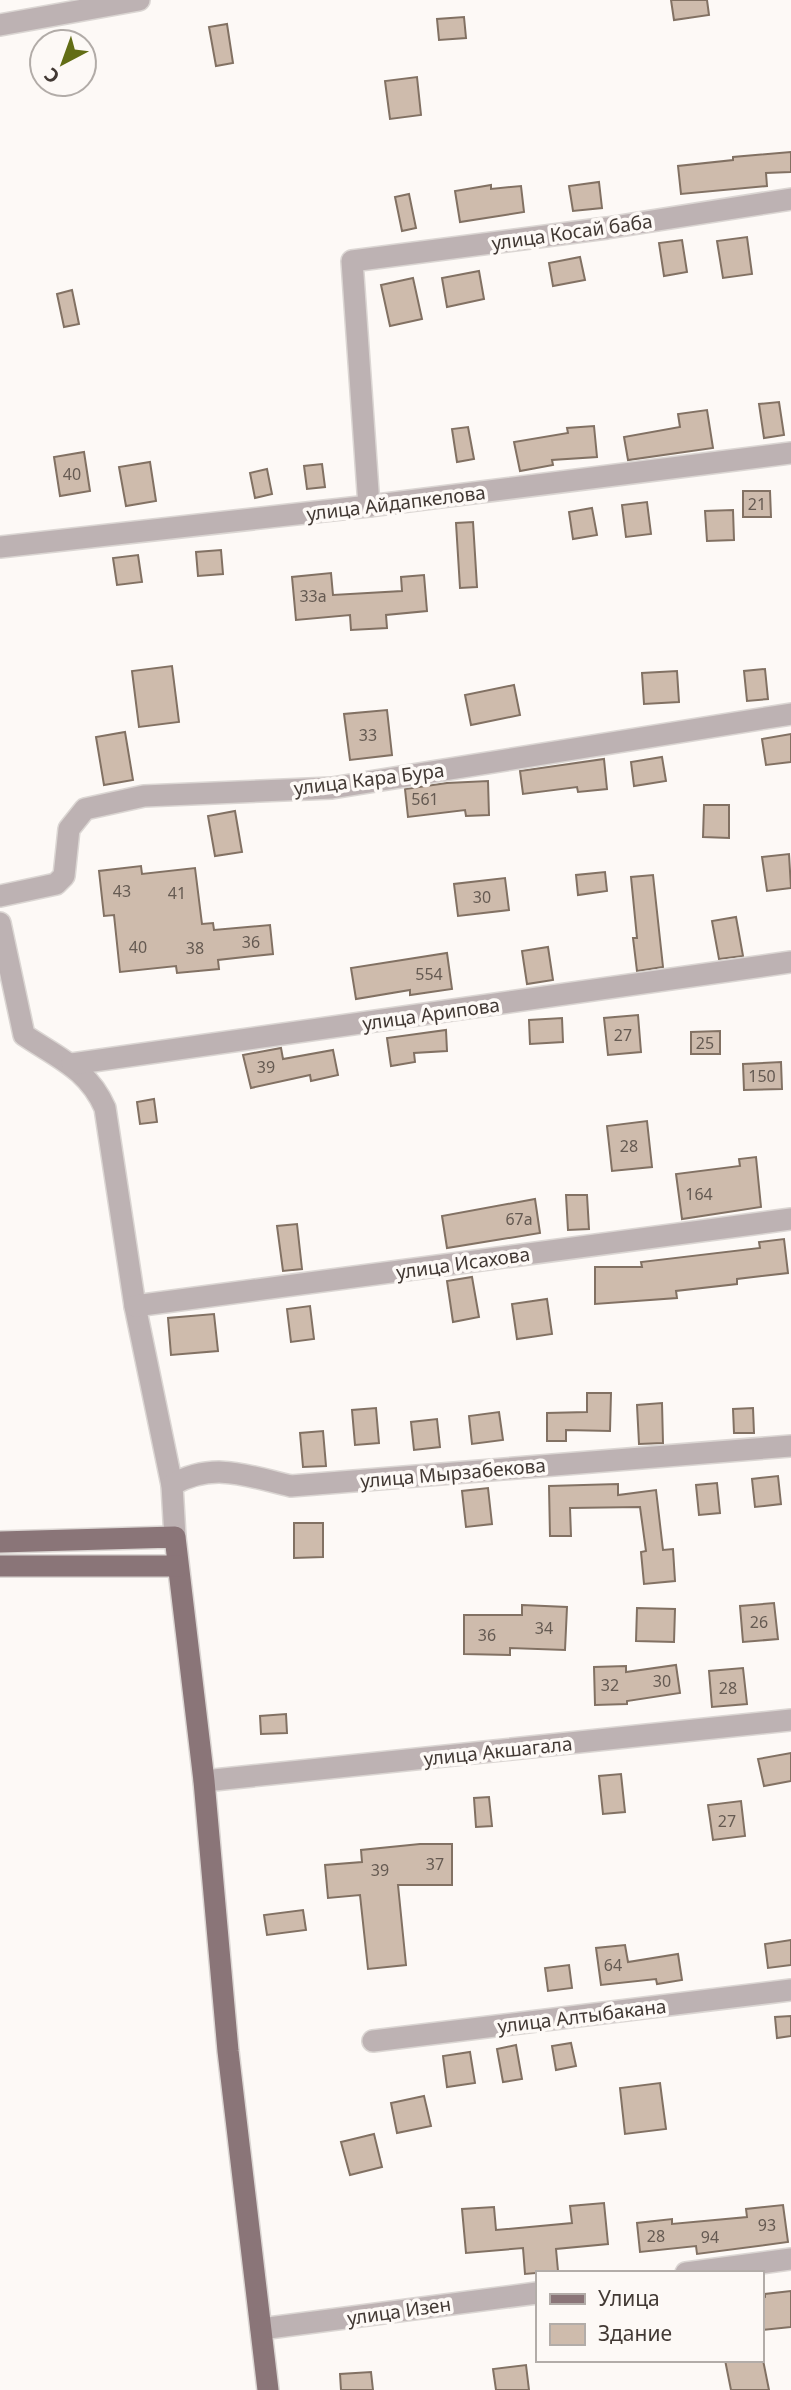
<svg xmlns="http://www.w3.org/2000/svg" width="791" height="2390" viewBox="0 0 791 2390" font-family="'Noto Sans',sans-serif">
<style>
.building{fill:#cebbac;stroke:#827163;stroke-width:2}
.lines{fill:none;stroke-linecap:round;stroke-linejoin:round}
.minor-casing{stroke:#dbd6d3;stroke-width:24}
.major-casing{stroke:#dbd6d3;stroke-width:24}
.minor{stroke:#bdb2b3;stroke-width:21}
.major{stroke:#8a7578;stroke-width:21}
.labels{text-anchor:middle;stroke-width:7;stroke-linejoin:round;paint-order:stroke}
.number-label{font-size:16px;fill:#655a52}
.street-label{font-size:19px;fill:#423934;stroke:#fdf9f6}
</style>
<rect width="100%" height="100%" fill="#fdf9f6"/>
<!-- building -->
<g class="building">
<path d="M671,0h36l2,15 -35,5z"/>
<path d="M464,17l2,21 -27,2 -2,-21z"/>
<path d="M227,24l6,39 -17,3 -7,-39z"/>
<path d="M417,77l4,38 -31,4 -5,-38z"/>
<path d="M791,152v20l-25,1 1,13 -86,8 -3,-28 55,-6v-3z"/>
<path d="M599,182l3,26 -29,3 -4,-25z"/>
<path d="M491,185v4l30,-3 3,26 -64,10 -5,-31z"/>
<path d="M409,194l7,34 -14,3 -7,-34z"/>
<path d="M747,237l5,37 -29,4 -6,-37z"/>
<path d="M682,240l5,32 -23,4 -5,-33z"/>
<path d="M580,257l5,23 -32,6 -4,-23z"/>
<path d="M479,271l5,28 -37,8 -5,-29z"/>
<path d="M413,278l9,41 -32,7 -9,-41z"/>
<path d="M72,290l7,34 -15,3 -7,-33z"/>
<path d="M779,402l5,33 -20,3 -5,-34z"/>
<path d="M707,410l6,38 -85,12 -4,-23 56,-10 -2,-13z"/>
<path d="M594,426l3,31 -45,3 1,5 -33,6 -6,-29 54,-9 -1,-5z"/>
<path d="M468,427l6,32 -17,3 -5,-33z"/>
<path d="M84,452l6,39 -30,5 -6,-39z"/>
<path d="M150,462l6,39 -30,5 -7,-39z"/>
<path d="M322,464l3,23 -18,2 -3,-23z"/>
<path d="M267,469l5,25 -17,4 -5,-25z"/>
<path d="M743,491h27l1,26h-28z"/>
<path d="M647,502l4,32 -25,3 -4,-32z"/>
<path d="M592,508l5,27 -24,4 -4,-27z"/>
<path d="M733,510l1,30 -27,1 -2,-30z"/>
<path d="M473,522l4,65 -17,1 -4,-65z"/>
<path d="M221,550l2,24 -25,2 -2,-24z"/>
<path d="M138,555l4,27 -25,3 -4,-27z"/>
<path d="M331,573l2,22 69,-4 -1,-14 23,-2 3,36 -41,4 1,13 -36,2 -1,-15 -54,5 -4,-43z"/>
<path d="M172,666l7,56 -40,5 -7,-56z"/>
<path d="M765,669l3,30 -21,2 -3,-30z"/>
<path d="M677,671l2,31 -35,2 -2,-31z"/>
<path d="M514,685l6,30 -49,10 -6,-30z"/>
<path d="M387,710l5,45 -42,5 -6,-46z"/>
<path d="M125,732l8,48 -29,5 -8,-48z"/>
<path d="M791,734v28l-25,3 -4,-26z"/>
<path d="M662,757l4,24 -32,5 -3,-24z"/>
<path d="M604,759l3,30 -29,3 -1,-5 -54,7 -3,-23z"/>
<path d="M488,781l1,34 -23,1 -1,-6 -57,7 -3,-28 42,-6z"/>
<path d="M704,805h25v33l-26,-1z"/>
<path d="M235,811l7,41 -27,4 -7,-40z"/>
<path d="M789,854l2,34 -24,3 -5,-34z"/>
<path d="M141,866l1,8 53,-6 7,56 11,-1 1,7 56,-5 3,29 -55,6 1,9 -42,4 -1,-7 -56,6 -6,-57 -10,1 -5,-45z"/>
<path d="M605,872l2,19 -29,4 -2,-20z"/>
<path d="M653,875l10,92 -26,4 -4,-33h4l-6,-61z"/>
<path d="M505,878l4,32 -51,6 -4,-32z"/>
<path d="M736,917l7,39 -24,3 -7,-38z"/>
<path d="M548,947l5,33 -26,4 -5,-33z"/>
<path d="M447,953l5,36 -42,6v-5l-54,9 -5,-31z"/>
<path d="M638,1015l3,37 -33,3 -4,-37z"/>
<path d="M562,1018l1,24 -33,2 -1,-24z"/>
<path d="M446,1030l1,21 -33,2 1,9 -24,4 -4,-28z"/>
<path d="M720,1031v23h-29v-22z"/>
<path d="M281,1048l2,11 50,-9 5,25 -27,6 -1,-6 -59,13 -8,-33z"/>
<path d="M781,1062l1,27 -38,1 -1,-26z"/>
<path d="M154,1099l3,23 -17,2 -3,-22z"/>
<path d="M647,1121l5,46 -40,4 -5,-45z"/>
<path d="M756,1157l5,50 -79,12 -6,-45 64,-8 -1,-7z"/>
<path d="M566,1195h21l2,34 -21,1z"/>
<path d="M535,1199l5,34 -93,15 -5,-32z"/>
<path d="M297,1224l5,45 -19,2 -6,-45z"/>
<path d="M784,1239l4,34 -51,6v5l-61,7 1,7 -82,6v-37h47l-1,-5 119,-14 -1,-6z"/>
<path d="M472,1277l7,40 -26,5 -6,-41z"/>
<path d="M547,1299l5,35 -35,5 -5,-35z"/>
<path d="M310,1306l4,33 -23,3 -4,-33z"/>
<path d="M214,1314l4,37 -47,4 -3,-37z"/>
<path d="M587,1393h24l-1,38 -44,-1v11h-19v-28l40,-1z"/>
<path d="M662,1403l1,40 -24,1 -2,-39z"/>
<path d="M376,1408l3,35 -24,2 -3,-35z"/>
<path d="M753,1408l1,25h-20l-1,-24z"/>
<path d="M499,1412l4,28 -31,4 -3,-28z"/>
<path d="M437,1419l3,28 -26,3 -3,-28z"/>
<path d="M323,1431l3,35 -23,1 -3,-34z"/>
<path d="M778,1476l3,28 -26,3 -3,-28z"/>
<path d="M717,1483l3,30 -21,2 -3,-30z"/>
<path d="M618,1484v11l38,-5 7,60 10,-1 2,32 -31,3 -3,-32 5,-1 -6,-44 -70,1 1,28h-21l-1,-50z"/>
<path d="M488,1488l4,36 -26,3 -4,-36z"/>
<path d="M294,1523h29v34l-29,1z"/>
<path d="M774,1603l4,36 -35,3 -3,-36z"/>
<path d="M522,1605l45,2 -2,43 -55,-2v7l-46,-1v-39h58z"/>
<path d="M637,1608l38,1 -1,33 -38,-1z"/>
<path d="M676,1665l4,28 -53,8v3l-32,1 -1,-38 32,-1v6z"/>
<path d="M743,1668l4,36 -35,3 -3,-36z"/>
<path d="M286,1714l1,19 -26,1 -1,-18z"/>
<path d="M791,1753v28l-27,5 -6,-27z"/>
<path d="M621,1774l4,38 -22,2 -4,-38z"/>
<path d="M489,1797l3,29 -16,1 -2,-29z"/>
<path d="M741,1801l4,35 -32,4 -5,-35z"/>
<path d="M420,1844h32v41h-54l8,80 -38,4 -8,-74 -32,3 -3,-33 37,-3 -1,-12z"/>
<path d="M303,1910l3,20 -39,5 -3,-20z"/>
<path d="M791,1940v25l-23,3 -3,-24z"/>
<path d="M625,1945l3,17 50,-8 4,26 -25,4 -1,-5 -55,6 -5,-37z"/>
<path d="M569,1965l3,23 -24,3 -3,-23z"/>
<path d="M791,2016v20l-14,2 -2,-21z"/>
<path d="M571,2043l5,23 -20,4 -4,-24z"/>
<path d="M516,2045l6,34 -19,3 -6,-33z"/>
<path d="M470,2052l5,31 -28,4 -4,-31z"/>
<path d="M660,2083l6,46 -41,5 -5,-46z"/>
<path d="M424,2096l7,30 -34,7 -6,-30z"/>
<path d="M374,2134l8,33 -32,8 -9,-33z"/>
<path d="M604,2203l4,41 -52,5 2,22 -33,3 -2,-26 -57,5 -4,-44 32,-2 2,23 76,-7 -2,-17z"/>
<path d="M783,2205l5,37 -91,12 -1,-8 -56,6 -3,-29 35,-4v5l75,-7 -1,-8z"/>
<path d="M791,2291v36l-30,3v-32l4,-1v-3z"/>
<path d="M725,2360h38l6,30h-38z"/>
<path d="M526,2365l3,25h-33l-3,-21z"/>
<path d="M371,2372l2,18h-32l-1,-16z"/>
</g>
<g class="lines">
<!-- minor casing -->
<g class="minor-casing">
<g id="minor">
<path d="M0,25l139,-25"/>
<path d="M369,506l-17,-245 255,-33 184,-29"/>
<path d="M0,547l369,-41 422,-53"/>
<path d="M0,896l56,-12 8,-8 5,-47 16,-20 59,-13 188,-8 459,-74"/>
<path d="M0,923l24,112c34,23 64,34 81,73l30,198 37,179"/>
<path d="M72,1064l719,-102"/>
<path d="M135,1306l656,-87"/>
<path d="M175,1537l-3,-52c41,-24 76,-9 119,1l500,-40"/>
<path d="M204,1781l587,-61"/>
<path d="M373,2041l418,-51"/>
<path d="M686,2273l105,-14"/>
<path d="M261,2329l276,-36"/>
</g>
</g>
<!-- major casing -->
<g class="major-casing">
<g id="major">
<path d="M0,1542l175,-5 29,244 24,270 40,339"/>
<path d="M0,1566h177"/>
</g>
</g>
<!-- minor -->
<use href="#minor" class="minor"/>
<!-- major -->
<use href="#major" class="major"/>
</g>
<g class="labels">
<!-- number labels -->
<g class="number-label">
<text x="72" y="480">40</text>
<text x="757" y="510">21</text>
<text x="313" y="602">33а</text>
<text x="368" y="741">33</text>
<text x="425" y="805">561</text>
<text x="122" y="897">43</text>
<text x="177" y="899">41</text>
<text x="482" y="903">30</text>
<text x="251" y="948">36</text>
<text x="138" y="953">40</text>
<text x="195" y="954">38</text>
<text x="429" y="980">554</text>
<text x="623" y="1041">27</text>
<text x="705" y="1049">25</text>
<text x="266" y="1073">39</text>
<text x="762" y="1082">150</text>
<text x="629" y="1152">28</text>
<text x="699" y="1200">164</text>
<text x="519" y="1225">67а</text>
<text x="759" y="1628">26</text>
<text x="544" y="1634">34</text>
<text x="487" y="1641">36</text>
<text x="662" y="1687">30</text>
<text x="610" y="1691">32</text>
<text x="728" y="1694">28</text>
<text x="727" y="1827">27</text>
<text x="435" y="1870">37</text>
<text x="380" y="1876">39</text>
<text x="613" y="1971">64</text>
<text x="767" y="2231">93</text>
<text x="656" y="2242">28</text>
<text x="710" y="2243">94</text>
</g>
<!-- street labels -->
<g class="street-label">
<text transform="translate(572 232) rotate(-8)" y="7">улица Косай баба</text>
<text transform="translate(396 503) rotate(-7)" y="7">улица Айдапкелова</text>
<text transform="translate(369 779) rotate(-7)" y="7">улица Кара Бура</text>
<text transform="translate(431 1014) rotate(-8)" y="7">улица Арипова</text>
<text transform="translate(463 1263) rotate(-8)" y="7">улица Исахова</text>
<text transform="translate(453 1473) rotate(-5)" y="7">улица Мырзабекова</text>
<text transform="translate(498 1751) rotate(-6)" y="7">улица Акшагала</text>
<text transform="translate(582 2016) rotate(-7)" y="7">улица Алтыбакана</text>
<text transform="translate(399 2311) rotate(-8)" y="7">улица Изен</text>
</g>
</g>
<!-- legend -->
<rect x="536" y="2271" width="228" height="91" fill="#fdf9f6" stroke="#b2aca8" stroke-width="2"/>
<rect x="550" y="2294" width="35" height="10" fill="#8a7578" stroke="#b2aca8" stroke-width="2"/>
<text x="598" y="2306" font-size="21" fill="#423934">Улица</text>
<rect x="550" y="2324" width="35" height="21" fill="#cebbac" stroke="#b2aca8" stroke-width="2"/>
<text x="598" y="2341" font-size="21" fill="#423934">Здание</text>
<!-- north arrow -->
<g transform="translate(63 63) rotate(221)"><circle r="33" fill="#fdf9f6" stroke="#b2aca8" stroke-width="2"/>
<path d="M0-5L12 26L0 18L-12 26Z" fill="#626d15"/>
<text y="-10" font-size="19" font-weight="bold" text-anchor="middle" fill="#423934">С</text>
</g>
</svg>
